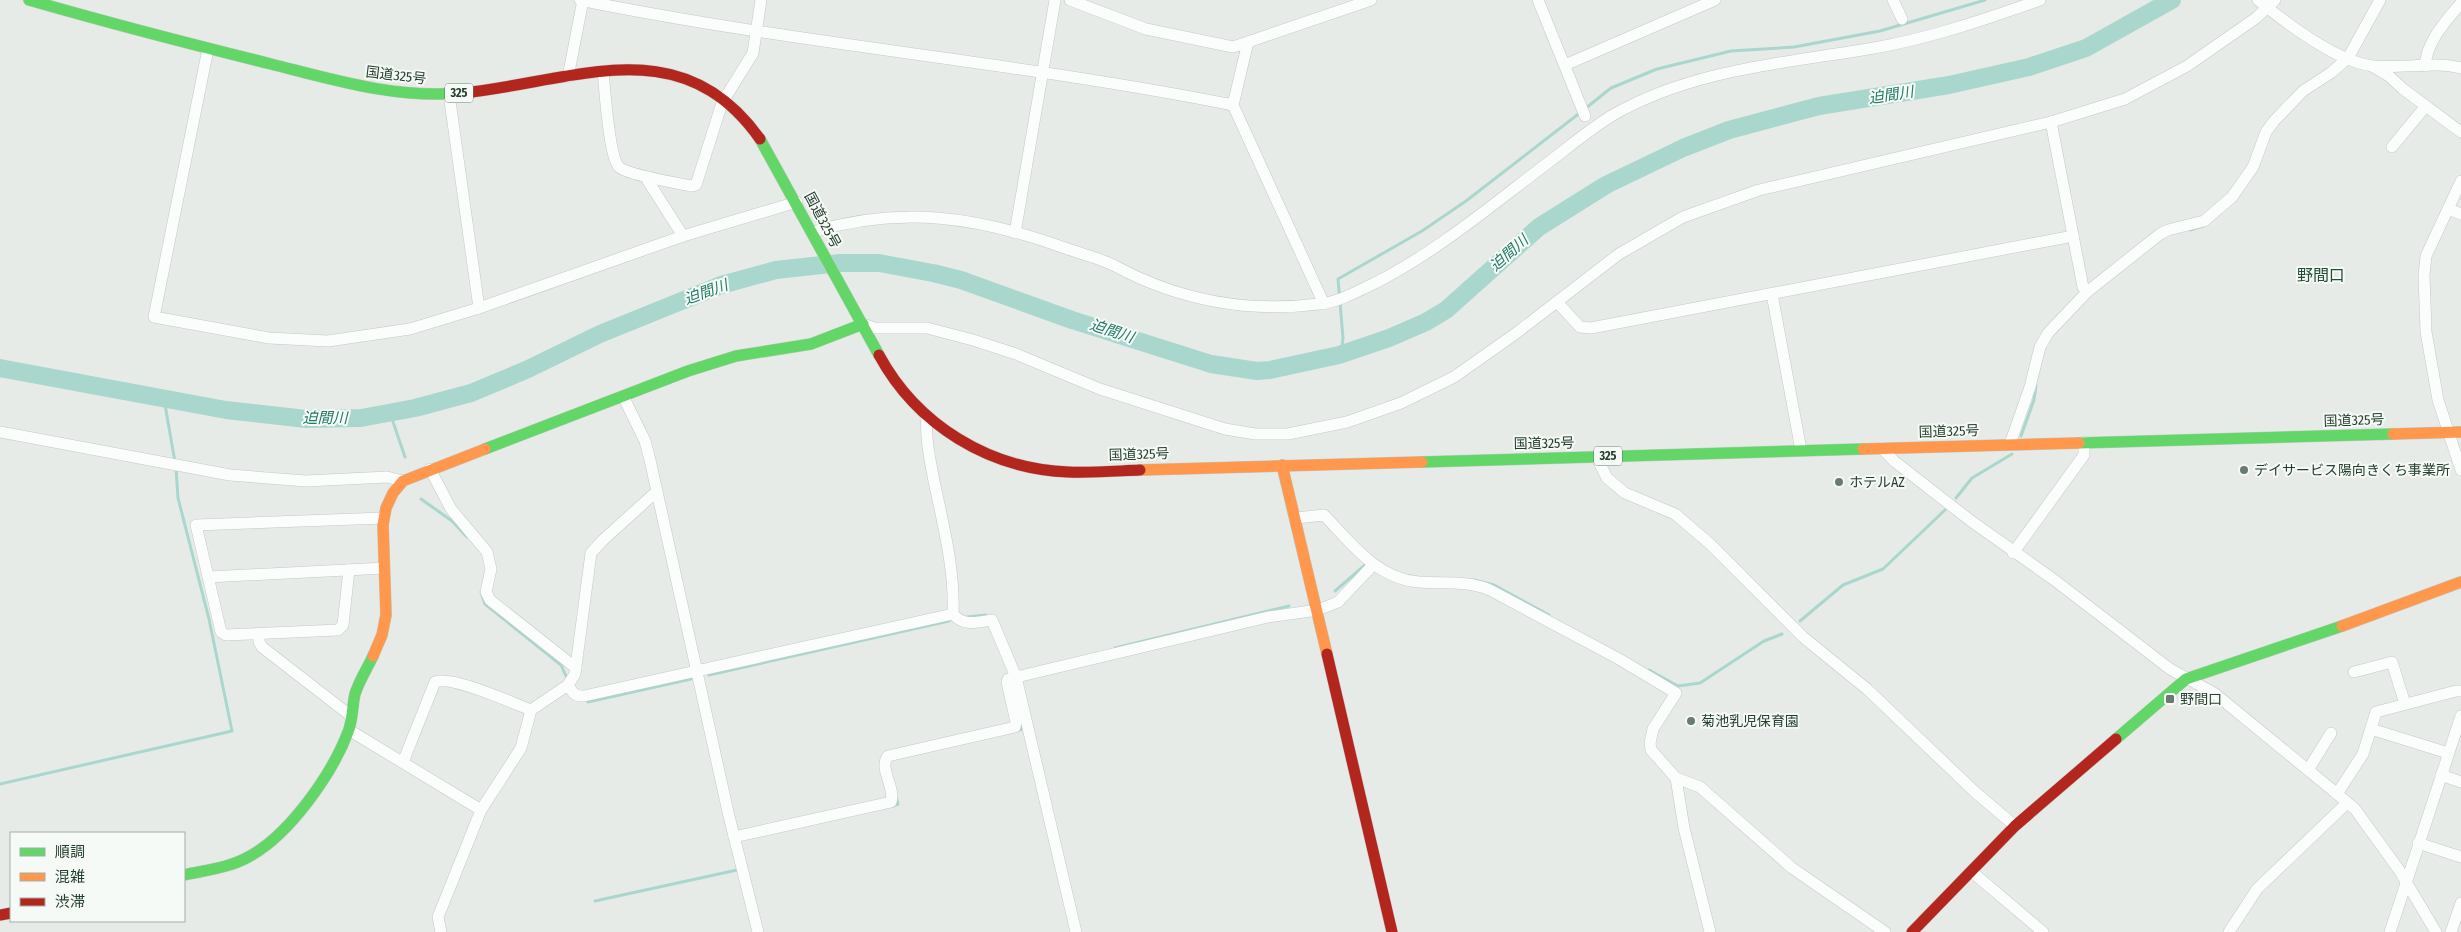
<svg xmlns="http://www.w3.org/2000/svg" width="2461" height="932" viewBox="0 0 2461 932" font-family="'Fira Sans Condensed','Noto Sans JP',sans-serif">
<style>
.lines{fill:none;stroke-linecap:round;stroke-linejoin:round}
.stream{stroke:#aad7cd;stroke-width:3}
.river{stroke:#aad7cd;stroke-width:18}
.street-casing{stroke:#c4c8c5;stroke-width:12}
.fast-casing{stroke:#c3c9c5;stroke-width:12}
.slow-casing{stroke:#c3c9c5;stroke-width:12}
.jam-casing{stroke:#c3c9c5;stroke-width:12}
.street{stroke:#fbfcfc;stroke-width:11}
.fast{stroke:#63d668;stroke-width:11}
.slow{stroke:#ff974d;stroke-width:11}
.jam{stroke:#b3261e;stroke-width:11}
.poi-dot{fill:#697b6f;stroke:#f5faf6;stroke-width:2}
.labels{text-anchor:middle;stroke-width:4;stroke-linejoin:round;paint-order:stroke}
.shield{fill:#f5faf6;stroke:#63776a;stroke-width:1}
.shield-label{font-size:12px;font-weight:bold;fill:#253f2e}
.street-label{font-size:14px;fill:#253f2e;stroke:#f5faf6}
.poi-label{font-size:14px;fill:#253f2e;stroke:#f5faf6;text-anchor:start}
.water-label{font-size:15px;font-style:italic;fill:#217967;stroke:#f5faf6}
.quarter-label{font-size:16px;fill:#215034;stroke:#f5faf6}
</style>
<rect width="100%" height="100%" fill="#e7ebe8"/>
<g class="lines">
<!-- stream -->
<g class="stream">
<path d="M1586,108l25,-20 46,-19 74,-18 63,-4 86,-16 105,-31"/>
<path d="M2190,230l13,-4"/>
<path d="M1341,354l2,-16 -5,-59 84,-48 44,-30 115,-89"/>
<path d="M164,399l11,63"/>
<path d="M390,413l15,44"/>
<path d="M2021,436l13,-36 2,-15"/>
<path d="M1956,498l16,-20 40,-24"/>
<path d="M421,499l31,22 15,16"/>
<path d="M1474,580l20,5 55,30"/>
<path d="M1335,591l30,-26"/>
<path d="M481,592l4,12 76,61 5,11"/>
<path d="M967,617l19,-2 2,4"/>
<path d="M1800,621l43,-36 40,-16 62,-59"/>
<path d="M1115,648l174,-42"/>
<path d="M1649,670l29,16 22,-3 64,-42 18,-7"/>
<path d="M709,675l240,-54"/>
<path d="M588,702l103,-23"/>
<path d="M1016,731l6,-2 -1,-6"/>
<path d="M0,784l232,-53 -23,-112 -31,-121 -2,-29"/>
<path d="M893,806l5,-2 -2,-8"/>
<path d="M595,901l142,-31"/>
</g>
<!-- river -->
<path class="river" d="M0,368l226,42 80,9 55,-1 54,-10 56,-15 55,-23 74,-36 121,-49 55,-15 64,-7h39l54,10 28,7 111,40 139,44 46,7 13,-1 69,-15 50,-17 37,-16 20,-12 93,-83 67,-42 77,-37 46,-18 90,-24 130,-21 80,-18 57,-19 86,-48"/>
<!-- street casing -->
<g class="street-casing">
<g id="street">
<path d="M580,0c216,44 437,62 653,105"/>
<path d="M1070,0l76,29 87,18 138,-47"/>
<path d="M1538,0l47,116"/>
<path d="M1893,0l9,19"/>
<path d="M2258,0c28,23 78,62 115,66 29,3 60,-5 88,2"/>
<path d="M1248,42l-15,63 91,199"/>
<path d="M208,49l-54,268 115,21 59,3 82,-12 69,-21 204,-72 114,-34"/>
<path d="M1565,65l150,-65"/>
<path d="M2372,66l17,10 14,13 58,43"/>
<path d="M2425,66c2,-25 20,-44 36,-63"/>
<path d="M603,72c2,18 6,85 16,95 9,8 58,16 72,19l5,-1 26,-82 31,-50 8,-53"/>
<path d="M568,77l15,-77"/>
<path d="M449,94l30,214"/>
<path d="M2051,122l32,165 4,5"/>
<path d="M2392,147l33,-40"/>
<path d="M649,177l-1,4 35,55"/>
<path d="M2461,181l-35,75 -2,19 2,57 12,68 23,70"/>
<path d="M2448,209l13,5"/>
<path d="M813,232c88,-27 166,-15 252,16 16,6 35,10 50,18 63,34 133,47 204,38 20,-2 39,-13 56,-21 63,-32 118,-79 174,-121 21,-16 41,-33 64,-47 80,-46 173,-52 261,-67 57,-10 112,-29 166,-48"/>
<path d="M1015,233l40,-233"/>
<path d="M1772,294l29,156"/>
<path d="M1557,302l23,25 11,1 482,-92"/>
<path d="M863,324l11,4h53l46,12 43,14 84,35 125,40 30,5h33l59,-12 54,-19 53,-26 61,-43 104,-80 64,-37 76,-27 292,-68 74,-23 62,-33 69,-48 19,-18"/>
<path d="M623,396l22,45 5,19 78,352 30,120"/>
<path d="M927,416c-2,23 3,43 7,65 9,43 21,89 19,133 11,13 24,8 39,6l24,57 60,255"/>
<path d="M0,432l230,43 76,6 81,-4 16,4"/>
<path d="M2010,444l20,-57 10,-40 8,-14 39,-41 73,-58 8,-4 36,-9 28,-24 21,-30 13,-35 8,-11 29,-30 29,-19 16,-14 32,-58"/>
<path d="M1882,448l12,13 77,60 82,58 117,90 44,24 116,95 25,21 44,61 37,62"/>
<path d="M1596,456l11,22 18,15 50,21 34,29 94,94 64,52 108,103 40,34"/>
<path d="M430,469l21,40 36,43 4,17 -5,23 4,8 86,68"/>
<path d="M1296,518l28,-3c27,28 53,64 95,67 24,2 48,-2 71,8l129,69 57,34 -23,36 -3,14 1,7 25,28 24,9 92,81 93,64"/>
<path d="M2013,553l71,-98v-13"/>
<path d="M349,570l-6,55 -5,5 -112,5 -5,-3 -25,-107 188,-7"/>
<path d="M208,577l177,-9"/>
<path d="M259,634v8l3,5 89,69"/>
<path d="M2354,672l38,-10 13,42"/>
<path d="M568,685c4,7 7,12 16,11l369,-82"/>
<path d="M2371,729l77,24"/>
<path d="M349,730l132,80"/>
<path d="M403,762l32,-80c17,-7 77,21 96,28"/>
<path d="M2308,770l23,-37"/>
<path d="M2441,775l20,7"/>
<path d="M1676,778l8,50 26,104"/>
<path d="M2337,794l26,-40 13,-42 80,-21h5"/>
<path d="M734,837l157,-35c5,-14 -13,-34 -3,-46l127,-29 1,-5 -9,-40 1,-3 260,-62 50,-7 20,-8 35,-37"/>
<path d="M2418,843l43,14"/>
<path d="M1972,872l71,60"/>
<path d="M441,932l-3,-15 43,-107 40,-62 10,-38 37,-25 7,-11 16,-121 12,-13 53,-48"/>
<path d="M2229,932l28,-43 90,-86"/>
<path d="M2390,932l71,-216"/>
<path d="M2451,932l10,-29"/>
</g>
</g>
<!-- fast casing -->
<g class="fast-casing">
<g id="fast">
<path d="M29,0c80,23 161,44 242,64 64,16 125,35 191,29"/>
<path d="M760,139l119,216"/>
<path d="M2079,443l314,-9"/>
<path d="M485,449l203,-78 48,-15 75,-12 52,-20"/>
<path d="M1422,462l441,-13"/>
<path d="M2116,739l70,-60 156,-53"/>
<path d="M184,875c22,-5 46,-7 66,-19 40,-22 82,-82 98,-124 5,-12 4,-25 7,-38 4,-13 12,-25 18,-38"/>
</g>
</g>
<!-- slow casing -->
<g class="slow-casing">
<g id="slow">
<path d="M2393,434l68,-2"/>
<path d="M1863,449l216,-6"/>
<path d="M1282,465l45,189"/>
<path d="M1140,470l282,-8"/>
<path d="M2342,626l119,-44"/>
<path d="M373,656l9,-21 4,-20 -3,-90 3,-17 7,-15 10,-12 82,-32"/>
</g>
</g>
<!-- jam casing -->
<g class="jam-casing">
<g id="jam">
<path d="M462,93c112,-11 219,-66 298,46"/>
<path d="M879,355c38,70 110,114 189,117 24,1 48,-1 72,-2"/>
<path d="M1327,654l65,278"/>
<path d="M0,915l11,-2"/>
<path d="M1912,932l103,-106 101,-87"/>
</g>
</g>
<!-- street -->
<use href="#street" class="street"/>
<!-- fast -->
<use href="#fast" class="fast"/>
<!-- slow -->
<use href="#slow" class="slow"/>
<!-- jam -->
<use href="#jam" class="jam"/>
</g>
<!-- markers -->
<g class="poi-dot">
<circle cx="2244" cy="470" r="5"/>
<circle cx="1839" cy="482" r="5"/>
<rect x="2165" y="694" width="10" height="10" rx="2.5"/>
<circle cx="1691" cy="721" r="5"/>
</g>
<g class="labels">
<!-- shield labels -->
<g class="shield">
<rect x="445" y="83.5" width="28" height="19" rx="4"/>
<rect x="1594" y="446.5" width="28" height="19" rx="4"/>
</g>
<g class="shield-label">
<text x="459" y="97">325</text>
<text x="1608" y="460">325</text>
</g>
<!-- street labels -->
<g class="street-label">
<text transform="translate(396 75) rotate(7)" y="5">国道325号</text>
<text transform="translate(823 220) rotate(62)" y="5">国道325号</text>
<text transform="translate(2354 420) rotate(-2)" y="5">国道325号</text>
<text transform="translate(1949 431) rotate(-2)" y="5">国道325号</text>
<text transform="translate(1544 443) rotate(-1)" y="5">国道325号</text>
<text transform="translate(1139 454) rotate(-2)" y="5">国道325号</text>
</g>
<!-- poi labels -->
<g class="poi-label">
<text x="2254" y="475">デイサービス陽向きくち事業所</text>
<text x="1849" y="487">ホテルAZ</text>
<text x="2180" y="704">野間口</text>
<text x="1701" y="726">菊池乳児保育園</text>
</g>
<!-- water labels -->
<g class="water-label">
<text transform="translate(1891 95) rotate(-9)" y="5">迫間川</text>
<text transform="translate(1509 253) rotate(-42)" y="5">迫間川</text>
<text transform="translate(706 292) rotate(-20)" y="5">迫間川</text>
<text transform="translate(1112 331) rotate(18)" y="5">迫間川</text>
<text x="325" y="423">迫間川</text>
</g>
<!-- quarter labels -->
<g class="quarter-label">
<text x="2321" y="281">野間口</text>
</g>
</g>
<!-- legend -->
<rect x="10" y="832" width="175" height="90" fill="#f5faf6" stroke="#a2afa6"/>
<rect x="20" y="848" width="25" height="8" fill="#63d668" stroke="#a2afa6"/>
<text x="55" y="857" font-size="15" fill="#253f2e">順調</text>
<rect x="20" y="873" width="25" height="8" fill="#ff974d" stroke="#a2afa6"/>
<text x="55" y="882" font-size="15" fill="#253f2e">混雑</text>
<rect x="20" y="898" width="25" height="8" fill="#b3261e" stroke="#a2afa6"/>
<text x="55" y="907" font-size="15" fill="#253f2e">渋滞</text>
</svg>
